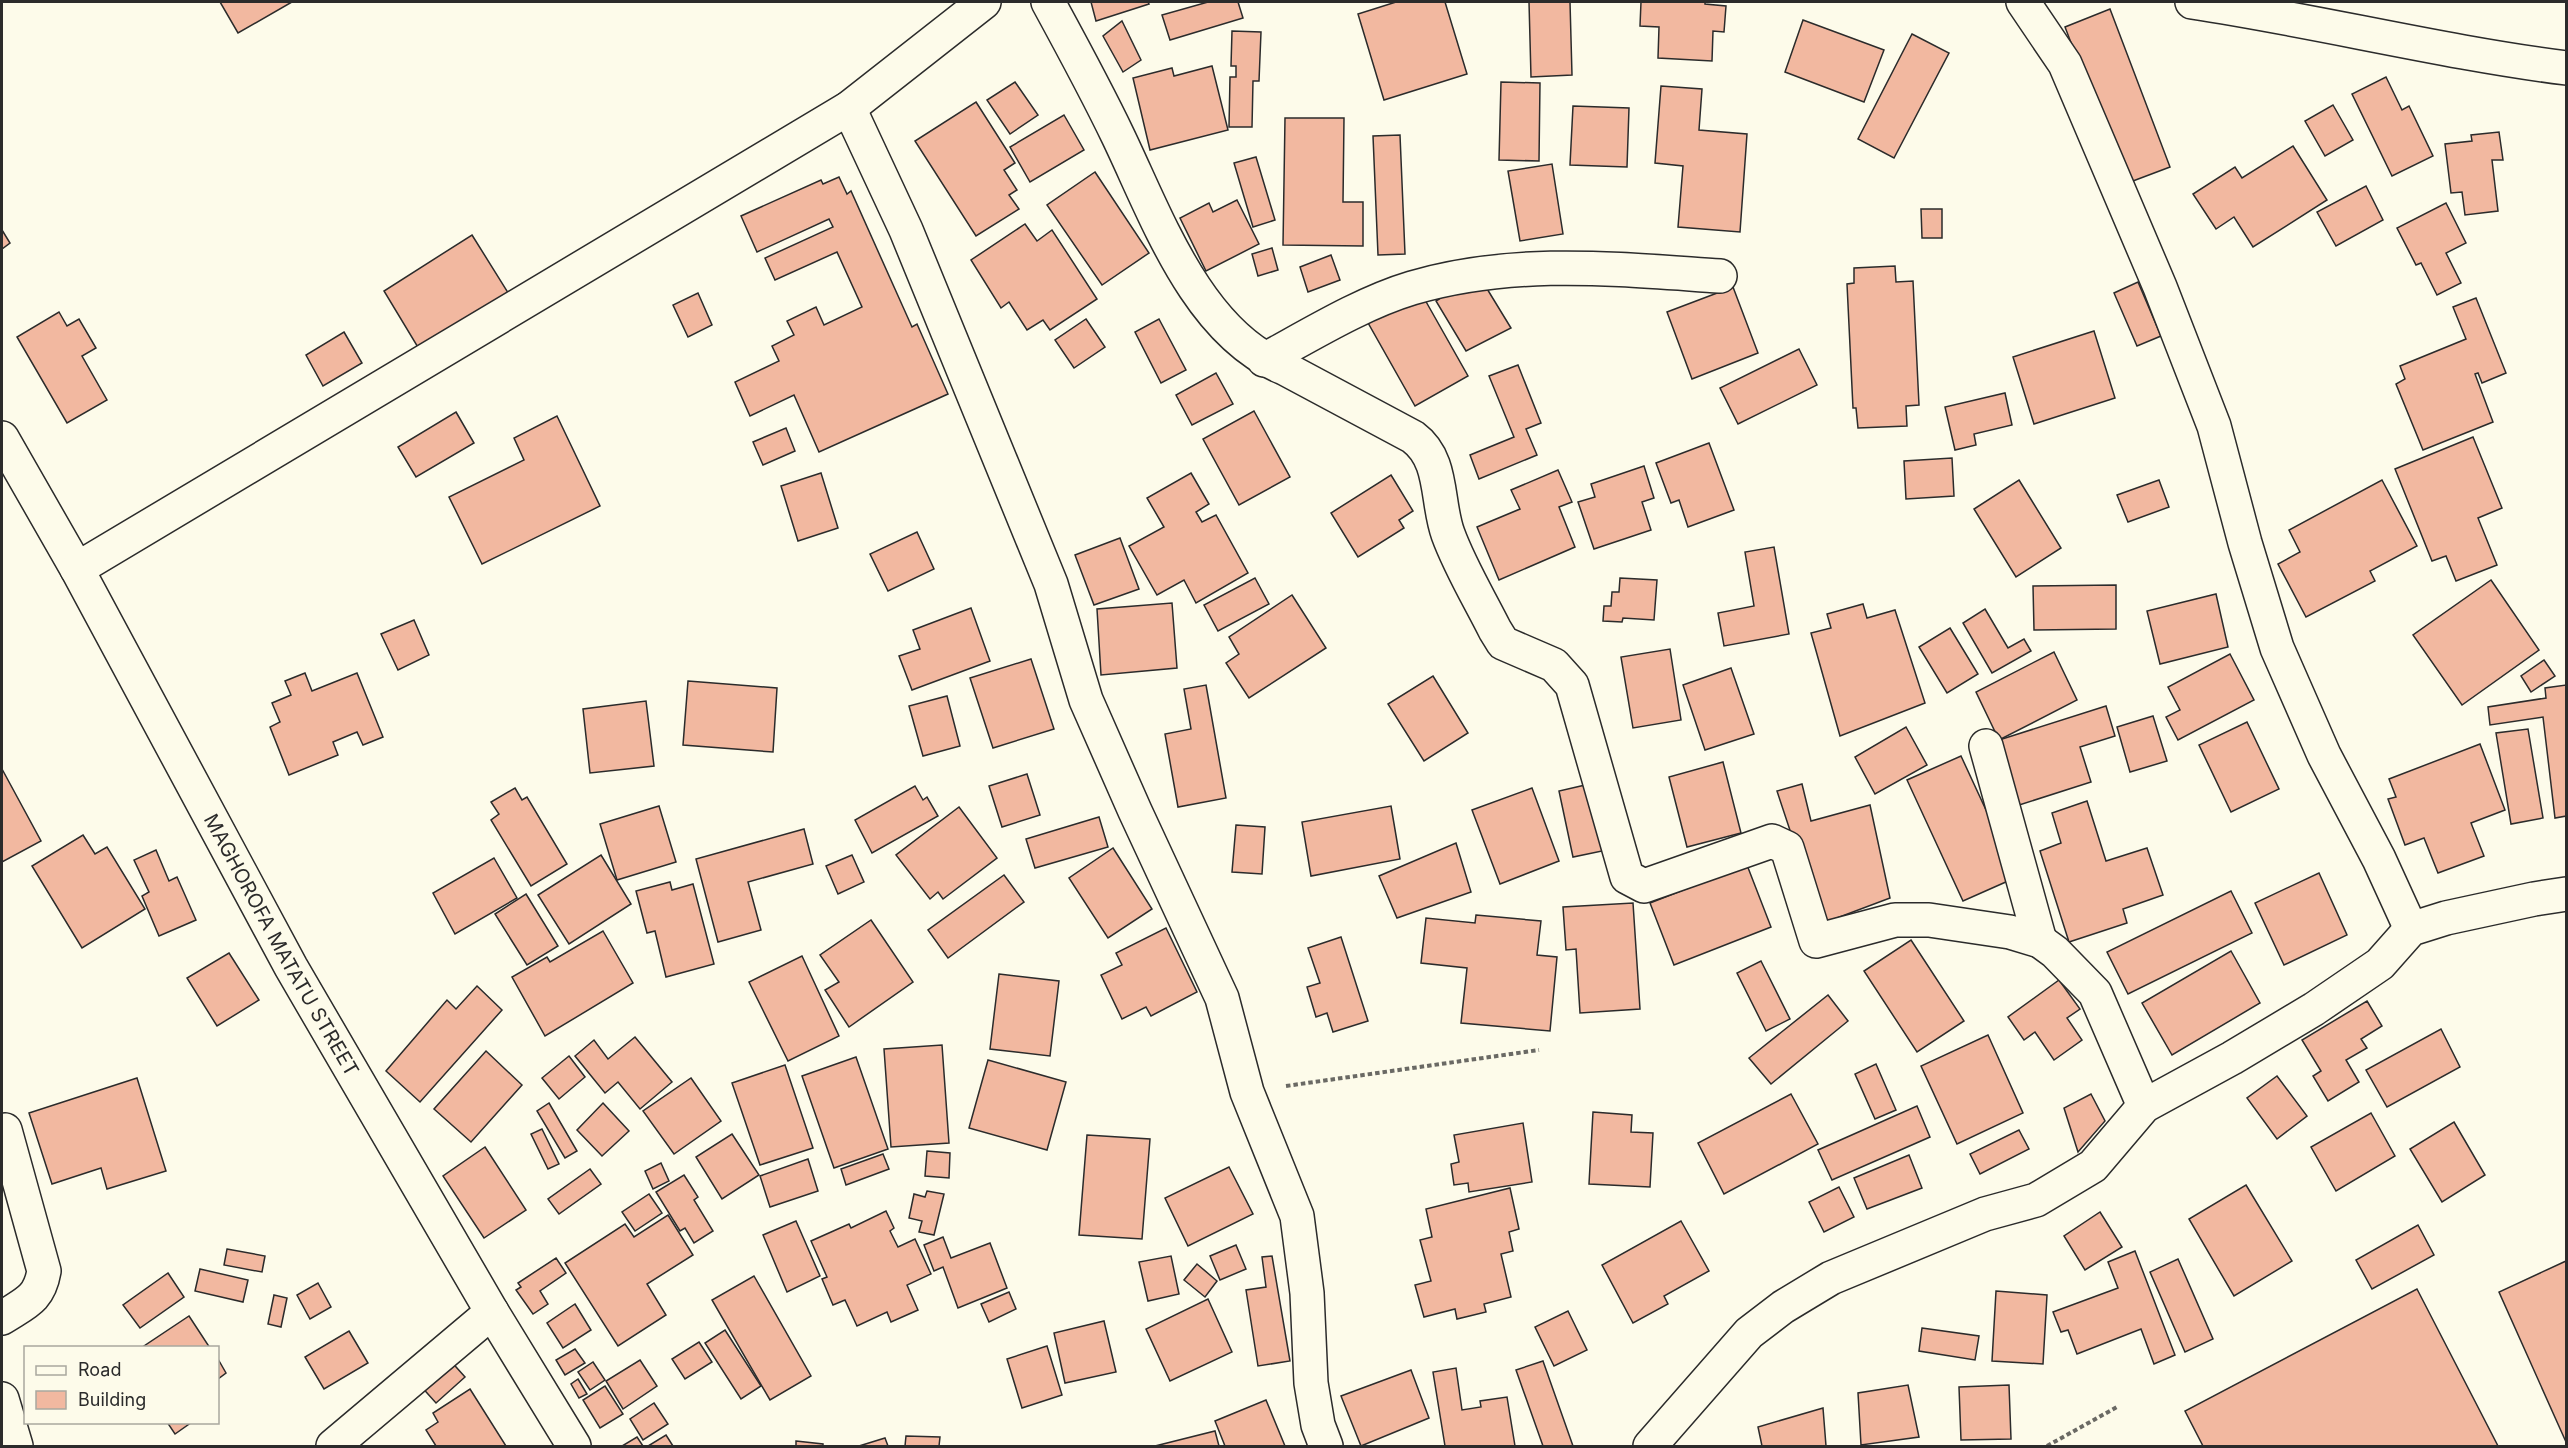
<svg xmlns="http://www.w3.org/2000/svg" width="2568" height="1448" viewBox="0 0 2568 1448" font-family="Inter,sans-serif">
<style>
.building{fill:#f2b8a0;stroke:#2b2b2b;stroke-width:1.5}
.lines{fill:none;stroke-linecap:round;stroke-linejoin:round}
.minor-casing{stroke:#2b2b2b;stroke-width:36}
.path{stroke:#6a6964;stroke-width:4;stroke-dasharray:4.5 3;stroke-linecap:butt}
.minor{stroke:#fdfbea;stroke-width:33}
.labels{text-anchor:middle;stroke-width:4.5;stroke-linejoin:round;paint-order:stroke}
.street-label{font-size:20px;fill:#2b2b2b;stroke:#fdfbea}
</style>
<rect width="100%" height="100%" fill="#fdfbea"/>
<!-- building -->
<g class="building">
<path d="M220,2h72l-54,31z"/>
<path d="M1091,2h57l1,2 -53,17z"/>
<path d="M1208,2h30l5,16 -73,22 -8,-25z"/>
<path d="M1396,2h49l22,72 -83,26 -26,-86z"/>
<path d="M1529,2h41l2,73 -41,2z"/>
<path d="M1641,2h64v2l21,2 -2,26 -11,-1 -1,30 -54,-3 1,-31 -19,-1z"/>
<path d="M2110,9l60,158 -45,17 -60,-157z"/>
<path d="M1803,20l81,30 -20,52 -79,-30z"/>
<path d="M1122,21l19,39 -18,12 -20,-36z"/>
<path d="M1232,31l29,1 -2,49h-6l-1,46h-23l1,-50h6v-11h-5z"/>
<path d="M1912,34l37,19 -55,105 -36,-19z"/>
<path d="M1212,66l16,64 -78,20 -17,-72 39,-10 2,8z"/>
<path d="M2386,77l16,33 7,-4 24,50 -41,20 -40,-82z"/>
<path d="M1015,82l23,33 -28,19 -23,-34z"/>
<path d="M1501,82l39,1 -1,78 -40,-1z"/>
<path d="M1661,86l41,3 -3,41 48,4 -7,98 -62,-5 5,-61 -28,-3z"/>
<path d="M976,102l39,61 -11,7 13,20 -8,5 10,14 -43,27 -61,-95z"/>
<path d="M2333,105l20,35 -28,16 -20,-35z"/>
<path d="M1573,106l56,2 -2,59 -57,-2z"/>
<path d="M1064,115l20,35 -54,32 -20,-35z"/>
<path d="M1285,118h59l-1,84h20v44l-80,-1z"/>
<path d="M2499,132l4,28h-11l6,51 -33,4 -3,-23 -11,1 -6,-49 27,-3 -1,-6z"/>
<path d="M1400,135l5,119 -27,1 -5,-119z"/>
<path d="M2293,146l34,54 -74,47 -19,-30 -18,12 -23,-35 42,-27 7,11z"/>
<path d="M1256,157l19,63 -22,7 -19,-64z"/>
<path d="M1552,164l11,70 -43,7 -12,-70z"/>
<path d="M1095,172l54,81 -47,32 -55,-80z"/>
<path d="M839,177l8,17 4,-3 61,136 5,-3 31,70 -129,58 -25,-57 -44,21 -15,-34 44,-21 -7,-15 22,-11 -7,-14 29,-14 8,18 38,-18 -25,-55 -62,28 -10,-22 68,-31 -4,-8 -72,33 -16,-36 80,-36 2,4z"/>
<path d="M2366,186l17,34 -47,26 -19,-34z"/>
<path d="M1237,200l22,44 -53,27 -26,-53 29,-15 4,9z"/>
<path d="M2446,203l20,40 -20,10 15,30 -24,12 -16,-32 -5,2 -19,-37z"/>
<path d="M1921,209h21v29h-20z"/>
<path d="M1025,224l12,17 15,-11 45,69 -47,31 -7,-10 -16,10 -18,-28 -8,6 -30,-48z"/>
<path d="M2,230l8,13 -8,6z"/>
<path d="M472,235l40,64 -90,55 -38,-63z"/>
<path d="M1272,248l6,22 -20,6 -6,-22z"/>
<path d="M1331,255l9,25 -32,12 -8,-25z"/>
<path d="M1895,266l1,16 17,-1 6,124 -13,1 1,20 -49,2 -2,-20h-3l-6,-124 7,-1v-15z"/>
<path d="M1478,274l33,54 -45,23 -30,-50z"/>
<path d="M2138,282l23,54 -24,10 -23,-53z"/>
<path d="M1733,287l25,66 -66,26 -25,-67z"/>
<path d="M1420,291l48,85 -53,30 -48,-85z"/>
<path d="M698,293l14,32 -24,12 -15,-32z"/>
<path d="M2476,298l30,75 -24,10 -4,-10 -3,1 18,48 -70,28 -27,-66 9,-5 -5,-13 66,-27 -13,-32z"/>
<path d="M59,312l8,14 12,-7 17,29 -14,8 25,44 -40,23 -50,-86z"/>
<path d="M1086,319l19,28 -31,21 -19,-28z"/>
<path d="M1159,319l27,51 -25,13 -26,-51z"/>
<path d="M2094,331l21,67 -81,26 -21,-67z"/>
<path d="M344,332l18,31 -39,23 -17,-31z"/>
<path d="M1799,349l18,36 -79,39 -18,-36z"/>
<path d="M1518,365l23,58 -15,6 11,26 -58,24 -9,-24 44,-18 -25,-61z"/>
<path d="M1216,373l17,31 -41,21 -16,-30z"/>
<path d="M2005,393l7,32 -38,9 2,11 -21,5 -10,-43z"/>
<path d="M1254,411l36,66 -51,28 -36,-66z"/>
<path d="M456,412l18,31 -58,34 -18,-30z"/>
<path d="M557,416l43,90 -118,58 -33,-67 75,-37 -10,-22z"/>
<path d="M786,428l9,23 -32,14 -10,-23z"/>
<path d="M2473,437l29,71 -24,10 19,47 -41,16 -10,-25 -14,5 -37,-92z"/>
<path d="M1709,443l25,67 -46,17 -9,-27 -8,3 -15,-40z"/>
<path d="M1952,458l2,38 -48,3 -2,-38z"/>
<path d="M1644,466l10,32 -12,4 9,28 -57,19 -16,-47 17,-5 -4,-13z"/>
<path d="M1558,470l14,32 -13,5 16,40 -76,33 -22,-53 43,-18 -9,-19z"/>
<path d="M821,473l17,55 -40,13 -17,-55z"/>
<path d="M1191,473l18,31 -13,8 6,10 14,-7 32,58 -52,30 -12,-23 -27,15 -28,-49 35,-19 -17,-29z"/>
<path d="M1391,475l22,36 -14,9 5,8 -46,29 -27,-44z"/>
<path d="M2019,480l42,68 -45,29 -42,-68z"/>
<path d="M2159,480l10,27 -41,15 -11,-27z"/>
<path d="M2382,480l35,66 -47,25 5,10 -69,36 -28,-53 22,-12 -11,-22z"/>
<path d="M917,532l17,37 -46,22 -18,-37z"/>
<path d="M1120,538l19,51 -45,16 -19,-50z"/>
<path d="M1774,547l15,87 -65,12 -6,-33 36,-7 -9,-54z"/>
<path d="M1255,578l14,26 -51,27 -14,-26z"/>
<path d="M1620,578l37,2 -3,40 -31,-2 -1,4 -19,-1 1,-15h7l1,-14h7z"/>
<path d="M2491,580l48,70 -77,55 -49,-70z"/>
<path d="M2116,585v44l-82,1 -1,-44z"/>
<path d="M2216,594l12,53 -68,17 -13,-53z"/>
<path d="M1292,595l34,53 -77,50 -23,-35 13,-9 -10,-17z"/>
<path d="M1172,603l5,65 -76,7 -4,-66z"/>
<path d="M1863,604l4,14 28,-8 30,93 -85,33 -29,-103 20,-5 -4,-14z"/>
<path d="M971,608l19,53 -78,29 -13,-34 21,-7 -7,-19z"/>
<path d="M1985,609l23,39 16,-9 7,12 -39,22 -29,-50z"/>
<path d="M414,620l15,35 -31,15 -17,-36z"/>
<path d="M1950,628l28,46 -31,19 -28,-46z"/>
<path d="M1670,649l11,71 -48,8 -12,-71z"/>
<path d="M2054,652l23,48 -78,40 -23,-48z"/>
<path d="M2230,654l24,46 -76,40 -12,-23 14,-7 -12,-23z"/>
<path d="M1031,659l23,70 -61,19 -23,-70z"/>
<path d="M2544,660l11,16 -24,16 -10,-16z"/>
<path d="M1731,668l23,66 -49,16 -22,-65z"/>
<path d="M305,673l7,18 45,-18 26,64 -20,8 -6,-13 -24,10 5,13 -49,20 -19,-48 10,-5 -8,-19 19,-8 -6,-14z"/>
<path d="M1433,676l35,57 -44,28 -36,-57z"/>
<path d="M688,681l89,7 -4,64 -90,-7z"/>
<path d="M1206,685l20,113 -48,9 -13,-73 26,-5 -7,-40z"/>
<path d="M2566,685v131l-11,2 -12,-101 -53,8 -2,-18 58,-9 -1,-10z"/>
<path d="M947,696l13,50 -37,10 -14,-50z"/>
<path d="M646,701l8,65 -64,7 -7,-64z"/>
<path d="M2106,706l9,30 -35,11 11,35 -75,24 -17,-66z"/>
<path d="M2153,716l14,45 -37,11 -13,-45z"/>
<path d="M2247,722l32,67 -48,23 -32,-67z"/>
<path d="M1906,727l21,38 -52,29 -20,-37z"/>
<path d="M2528,729l15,89 -32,6 -15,-91z"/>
<path d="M2480,744l25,66 -34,13 13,33 -46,17 -14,-35 -19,7 -17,-46 8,-2 -7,-18z"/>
<path d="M1961,756l56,121 -54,24 -56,-121z"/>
<path d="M1723,762l18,71 -54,14 -18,-70z"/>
<path d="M2,769l39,72 -39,21z"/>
<path d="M1027,774l13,41 -38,12 -13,-41z"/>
<path d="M1594,783l13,67 -34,7 -14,-66z"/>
<path d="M1802,784l9,37 59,-16 20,93 -69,26 -44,-133z"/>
<path d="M915,786l8,14 4,-3 11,19 -66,37 -17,-33z"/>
<path d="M515,788l7,12 5,-3 40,67 -36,22 -40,-66 8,-6 -8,-12z"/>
<path d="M1532,788l27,73 -59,23 -28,-74z"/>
<path d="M2087,801l19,60 41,-13 16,47 -40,14 4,14 -58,19 -29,-91 21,-8 -9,-30z"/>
<path d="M659,806l17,56 -59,18 -17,-56z"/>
<path d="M1391,806l9,53 -89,17 -9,-54z"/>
<path d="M959,807l38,51 -54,41 -5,-7 -8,7 -34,-44z"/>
<path d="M1099,817l9,30 -73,21 -9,-29z"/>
<path d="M1236,825l29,2 -3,47 -30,-2z"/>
<path d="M804,829l9,35 -65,18 13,48 -43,12 -22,-83z"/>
<path d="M83,835l12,19 12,-7 38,62 -63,39 -50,-82z"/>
<path d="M1456,843l15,49 -74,26 -18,-42z"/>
<path d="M1113,848l39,61 -44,29 -39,-60z"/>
<path d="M156,850l13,31 8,-4 19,43 -37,16 -17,-40 7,-4 -15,-32z"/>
<path d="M601,855l30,49 -62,40 -31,-49z"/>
<path d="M852,855l12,27 -26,12 -12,-28z"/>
<path d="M494,858l23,40 -62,36 -22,-41z"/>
<path d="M1747,865l24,62 -97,38 -24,-62z"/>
<path d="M2319,873l28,62 -63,30 -29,-62z"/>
<path d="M1004,875l20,27 -76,56 -20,-28z"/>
<path d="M670,882l2,8 21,-6 21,80 -48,13 -11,-46 -8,2 -11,-42z"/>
<path d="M2231,891l21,42 -124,61 -21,-42z"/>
<path d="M526,894l32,52 -31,19 -32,-51z"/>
<path d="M1633,903l7,106 -60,4 -4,-64 -10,1 -3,-43z"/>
<path d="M1476,915l65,6 -4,34 20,2 -7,74 -89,-8 6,-55 -46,-5 5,-45 49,5z"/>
<path d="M871,920l42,62 -64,45 -24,-37 14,-8 -19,-27z"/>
<path d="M1166,928l31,64 -46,24 -5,-9 -24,12 -21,-44 21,-10 -6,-12z"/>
<path d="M603,931l30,52 -88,53 -33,-59 35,-20 3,5z"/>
<path d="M1341,937l27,84 -35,11 -6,-19 -11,4 -9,-30 13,-4 -12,-35z"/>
<path d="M1911,940l53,81 -47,31 -53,-81z"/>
<path d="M2231,951l29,52 -88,52 -30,-52z"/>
<path d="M229,953l30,47 -42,26 -30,-48z"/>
<path d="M802,956l37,80 -51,25 -39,-79z"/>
<path d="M1761,961l29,58 -24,12 -29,-58z"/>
<path d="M999,974l60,7 -9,75 -60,-7z"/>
<path d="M2059,980l21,29 -13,9 15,22 -28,20 -19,-28 -11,8 -16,-23z"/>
<path d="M477,986l25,24 -82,92 -34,-31 61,-71 9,9z"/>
<path d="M1828,995l20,26 -77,63 -22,-26z"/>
<path d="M2367,1001l15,25 -21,13 6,9 -21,12 13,22 -31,19 -15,-25 8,-5 -19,-31z"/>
<path d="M2441,1029l19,38 -73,40 -21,-37z"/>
<path d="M1988,1035l35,78 -66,31 -36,-78z"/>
<path d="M635,1037l37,45 -32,27 -22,-27 -13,11 -30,-37 19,-16 14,19z"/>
<path d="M942,1045l7,98 -58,4 -7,-98z"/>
<path d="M486,1051l36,34 -51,57 -37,-33z"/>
<path d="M569,1056l16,21 -26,22 -17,-21z"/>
<path d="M856,1057l32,92 -54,19 -32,-92z"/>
<path d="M988,1060l78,22 -19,68 -78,-22z"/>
<path d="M1876,1064l20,46 -21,9 -20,-45z"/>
<path d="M785,1065l28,83 -53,17 -28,-82z"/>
<path d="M2277,1076l30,40 -30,23 -30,-41z"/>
<path d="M137,1078l29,93 -59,18 -6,-21 -49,16 -23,-71z"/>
<path d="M691,1078l30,43 -47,33 -31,-43z"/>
<path d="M1791,1094l27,50 -94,50 -26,-51z"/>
<path d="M2091,1094l14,27 -27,31 -14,-44z"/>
<path d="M549,1103l28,48 -12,7 -28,-47z"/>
<path d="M603,1103l26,28 -27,25 -25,-26z"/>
<path d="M1917,1106l13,31 -98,43 -14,-30z"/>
<path d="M1593,1112l39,3 -1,17 22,1 -3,54 -61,-3z"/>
<path d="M2371,1113l24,43 -59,35 -25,-44z"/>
<path d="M2454,1122l31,53 -43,27 -32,-53z"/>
<path d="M1523,1123l9,59 -63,10 -1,-9 -14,2 -3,-21 8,-2 -5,-27z"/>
<path d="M542,1129l17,35 -11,5 -17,-35z"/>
<path d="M2019,1130l10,19 -49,25 -10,-20z"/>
<path d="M732,1134l27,41 -37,24 -26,-42z"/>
<path d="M1087,1135l63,4 -8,100 -63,-4z"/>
<path d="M485,1147l41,63 -42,28 -41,-62z"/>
<path d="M927,1151l23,2 -1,25 -24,-2z"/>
<path d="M883,1154l6,15 -43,16 -5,-16z"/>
<path d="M1909,1155l13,33 -55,21 -13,-31z"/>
<path d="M808,1159l10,32 -48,16 -10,-31z"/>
<path d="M661,1163l8,18 -16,8 -8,-18z"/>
<path d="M1229,1167l24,47 -65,32 -23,-48z"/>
<path d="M590,1169l11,15 -42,30 -11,-15z"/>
<path d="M684,1175l14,22 -4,3 19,31 -19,12 -9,-15 -5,3 -24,-39z"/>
<path d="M2246,1185l46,76 -58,35 -45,-77z"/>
<path d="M1839,1187l15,30 -30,15 -15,-30z"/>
<path d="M1510,1188l9,41 -10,3 4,19 -12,3 10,43 -27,7 2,8 -29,7 -2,-10 -31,8 -9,-32 16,-4 -11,-41 12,-3 -6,-28z"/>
<path d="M927,1191l17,3 -10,41 -15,-3 3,-11 -13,-3 5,-24 11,3z"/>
<path d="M649,1194l13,19 -27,18 -13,-19z"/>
<path d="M886,1211l8,17 -4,3 8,16 17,-8 16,35 -24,11 11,25 -27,12 -4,-10 -30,14 -12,-26 -12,5 -11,-26 5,-2 -16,-36 38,-17 2,4z"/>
<path d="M2100,1212l22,35 -37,23 -21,-34z"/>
<path d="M668,1215l25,40 -46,29 19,31 -48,31 -53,-83 60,-39 9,13z"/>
<path d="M796,1221l24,55 -33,16 -24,-57z"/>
<path d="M1681,1221l28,50 -45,25 4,8 -35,19 -31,-58z"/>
<path d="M2418,1225l16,30 -62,34 -16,-29z"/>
<path d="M943,1237l8,21 39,-15 17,45 -49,20 -15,-41 -9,4 -10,-26z"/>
<path d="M1236,1245l10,24 -26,11 -10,-24z"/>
<path d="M227,1249l38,7 -3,16 -38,-7z"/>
<path d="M2135,1251l40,104 -21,9 -13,-35 -64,25 -9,-24 -7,2 -8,-20 65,-24 -10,-26z"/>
<path d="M1171,1256l8,38 -31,7 -9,-39z"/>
<path d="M1272,1256l18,105 -32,5 -12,-76 20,-3 -4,-30z"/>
<path d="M556,1258l10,15 -26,18 8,13 -15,10 -17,-24 5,-3 -3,-4z"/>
<path d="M2178,1259l35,80 -28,13 -35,-80z"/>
<path d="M2566,1261v181l-67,-150z"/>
<path d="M1197,1264l20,17 -12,16 -21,-17z"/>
<path d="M200,1269l48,11 -5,22 -48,-11z"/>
<path d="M168,1273l16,24 -44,31 -17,-23z"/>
<path d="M754,1276l57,100 -41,24 -58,-100z"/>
<path d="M318,1283l13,24 -21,12 -13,-24z"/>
<path d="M2417,1289l81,157h-295l-18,-35z"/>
<path d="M1996,1291l51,4 -4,69 -51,-3z"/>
<path d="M1009,1292l7,17 -27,13 -8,-18z"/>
<path d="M274,1295l13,3 -6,29 -13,-3z"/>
<path d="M1208,1299l24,53 -62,29 -24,-52z"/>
<path d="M575,1304l16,26 -28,18 -16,-25z"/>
<path d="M1568,1311l19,39 -33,16 -19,-39z"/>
<path d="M189,1316l21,32h-69z"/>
<path d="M1104,1321l12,51 -51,11 -11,-50z"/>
<path d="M1922,1328l57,8 -4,24 -56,-9z"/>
<path d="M725,1330l36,56 -20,13 -36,-56z"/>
<path d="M349,1331l19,32 -44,26 -19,-32z"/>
<path d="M699,1342l13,20 -27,17 -13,-20z"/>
<path d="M1047,1346l15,49 -40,13 -15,-49z"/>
<path d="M575,1349l10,14 -20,12 -9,-15z"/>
<path d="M448,1358l17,19 -29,26 -17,-19z"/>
<path d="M218,1359l8,14 -8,6z"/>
<path d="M640,1360l17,26 -34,23 -17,-28z"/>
<path d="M1543,1361l30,85h-30l-27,-76z"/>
<path d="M593,1362l12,18 -15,10 -12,-18z"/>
<path d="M1456,1368l6,42 19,-3 -1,-6 27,-4 8,49h-70l-12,-74z"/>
<path d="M1411,1370l18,48 -68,28 -20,-50z"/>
<path d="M578,1379l9,15 -8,4 -8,-14z"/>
<path d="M1908,1385l11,52 -58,8 -3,-52z"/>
<path d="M2009,1385l2,54 -50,1 -2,-53z"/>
<path d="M605,1386l18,28 -23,14 -17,-28z"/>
<path d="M470,1389l36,57h-70l-10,-16 12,-8 -5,-9z"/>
<path d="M1266,1400l19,46h-60l-10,-25z"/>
<path d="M654,1403l14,21 -25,16 -13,-21z"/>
<path d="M1823,1408l3,38h-64l-4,-19z"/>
<path d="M167,1422h25l-17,12z"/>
<path d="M1215,1431l4,15h-64z"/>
<path d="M666,1435l7,11h-25z"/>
<path d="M906,1436l34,1 -1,9h-34z"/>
<path d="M637,1437l6,9h-21z"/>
<path d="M885,1438l3,8h-29z"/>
<path d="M796,1441l27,3v2h-27z"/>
</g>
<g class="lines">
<!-- minor casing -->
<g class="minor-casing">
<g id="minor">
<path d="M1048,2c24,44 48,88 70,134 38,79 79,197 166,232l129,69c31,23 23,64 35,97 12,33 31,64 47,96l8,13 51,22 18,20 55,192 17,9 128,-45 15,7 29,93 79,-21h34l81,12 30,9 15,11 40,41 49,113"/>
<path d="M2023,2l42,62 95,223 54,139 31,117 32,105 47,107 55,104 32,70"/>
<path d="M2192,2c126,19 249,50 374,66"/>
<path d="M849,108l57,122 145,354 35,116 49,111 87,187 25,94 50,124 10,77 4,90 7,42 8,21"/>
<path d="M1264,360c46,-25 98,-57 148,-72 102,-30 203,-19 308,-12"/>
<path id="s1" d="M2,438l75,131 214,398 201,345 82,134"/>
<path d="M77,569l772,-461 135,-106"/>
<path d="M1986,746l54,195"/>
<path d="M2,1318c23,-15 37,-18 42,-47l-39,-141"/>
<path d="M2,1399l14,47"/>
<path d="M333,1446l159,-134"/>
<path d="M1650,1446l99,-113 34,-26 48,-29 154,-64 51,-14 57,-34 51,-60 88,-48 82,-49 66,-45 31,-35 35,-11 88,-19 32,-5"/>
</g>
</g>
<!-- path -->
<g class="path">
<path d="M1286,1086l253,-36"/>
<path d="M2047,1446l70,-39"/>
</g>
<!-- minor -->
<use href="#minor" class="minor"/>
</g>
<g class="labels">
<!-- street labels -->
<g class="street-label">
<text dy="7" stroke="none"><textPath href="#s1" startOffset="579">MAGHOROFA MATATU STREET</textPath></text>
</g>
</g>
<!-- border -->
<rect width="2568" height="1448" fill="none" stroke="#2b2b2b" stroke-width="6"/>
<!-- legend -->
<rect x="24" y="1346" width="195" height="78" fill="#fdfbea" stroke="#a9a89e" stroke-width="1.5"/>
<rect x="36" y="1366" width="30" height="9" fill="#fdfbea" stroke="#a9a89e" stroke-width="1.5"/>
<text x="78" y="1376" font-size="18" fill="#2b2b2b">Road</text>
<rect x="36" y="1391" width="30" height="18" fill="#f2b8a0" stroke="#a9a89e" stroke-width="1.5"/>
<text x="78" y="1406" font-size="18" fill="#2b2b2b">Building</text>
</svg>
